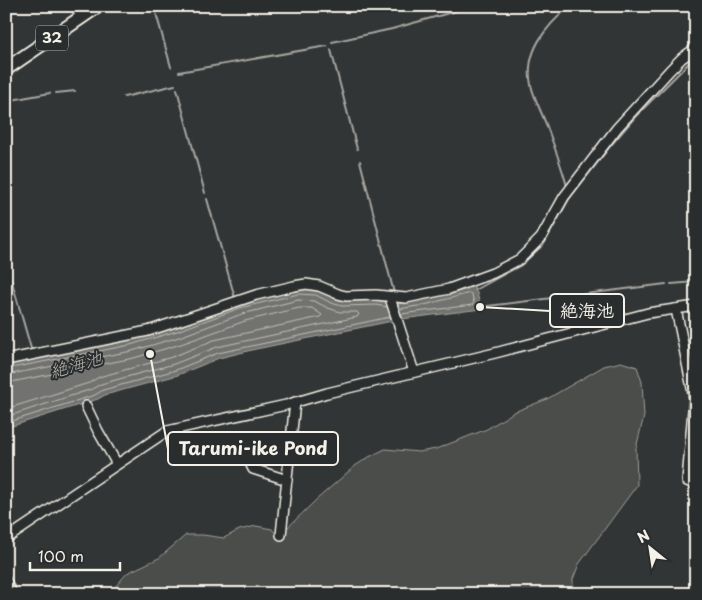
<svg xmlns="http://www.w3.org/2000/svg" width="702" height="600" viewBox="0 0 702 600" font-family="'Playpen Sans','Klee One',sans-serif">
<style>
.green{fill:#4b4d4c;stroke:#a09f9a}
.water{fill:#727370;stroke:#a6a5a0}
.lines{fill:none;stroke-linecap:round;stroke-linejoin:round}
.shore{stroke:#c0bfb8;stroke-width:1}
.stream{stroke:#a6a5a0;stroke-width:2}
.minor-casing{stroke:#f4f1e8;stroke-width:12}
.highway-casing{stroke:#f4f1e8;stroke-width:16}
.minor{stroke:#2a2d2e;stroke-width:9}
.highway{stroke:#2a2d2e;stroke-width:12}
.labels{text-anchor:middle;stroke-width:4;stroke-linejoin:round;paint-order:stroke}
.shield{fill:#2a2d2e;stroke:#b7b6b0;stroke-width:1}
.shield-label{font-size:15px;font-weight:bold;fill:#f4f1e8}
.water-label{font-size:18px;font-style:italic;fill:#b3b2ac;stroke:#2a2d2e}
.leader{fill:none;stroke:#f4f1e8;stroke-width:2}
.callout-dot{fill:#f4f1e8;stroke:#2a2d2e;stroke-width:2}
.callout{fill:#2a2d2e;stroke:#f4f1e8;stroke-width:2}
.callout-label{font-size:18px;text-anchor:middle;font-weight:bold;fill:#f4f1e8}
</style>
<rect width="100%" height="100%" fill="#323535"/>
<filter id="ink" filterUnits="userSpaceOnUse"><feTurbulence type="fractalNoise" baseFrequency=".02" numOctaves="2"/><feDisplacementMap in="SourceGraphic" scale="10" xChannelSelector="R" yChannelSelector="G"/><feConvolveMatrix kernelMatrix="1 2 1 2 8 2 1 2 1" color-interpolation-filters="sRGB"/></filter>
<g filter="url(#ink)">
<!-- green -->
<path class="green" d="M621,362l16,5 5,15 2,34 -8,32 1,37 -58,79 -6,15v15h-470l13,-8 11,-13 32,-15 27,-23h17l21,3 15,-8 17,-4 16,3 6,8 38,-37 39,-34 14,-9 16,-8 34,3 17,-3 51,-20 27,-17 33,-13 57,-33z"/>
<!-- water -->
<path class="water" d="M473,286l4,7 4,16 -79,10 -146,30 -37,9 -41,17 -73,20 -7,4 -92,29v-64l123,-24 47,-14 63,-23 58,-14 21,1 15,8 10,3 33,-1 22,4 67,-14z"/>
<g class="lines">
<!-- shore -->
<g class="shore">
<path d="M399,309l25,-4 46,-12 2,2 2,8 -2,2 -71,9"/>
<path d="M6,369l124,-24 47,-14 63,-23 58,-14 18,1 15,8 11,3 34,-1 11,2"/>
<path d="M6,375l126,-24 47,-14 63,-23 56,-14 16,1 14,7 12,4h17l2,2 -2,3 -140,30 -43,17 -73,20 -9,5 -86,28"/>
<path d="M6,383l128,-25 47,-14 64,-23 54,-13h13l10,7 -2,2 -106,23 -42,17 -73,20 -10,6 -83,26"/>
<path d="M6,423l89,-28 8,-5 73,-20 42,-17 172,-36"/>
</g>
<!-- stream -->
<g class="stream">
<path d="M154,6l17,61"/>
<path d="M332,42l60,-13 82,-23"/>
<path d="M331,50l26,99"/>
<path d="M179,72l148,-26"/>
<path d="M177,89l28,104"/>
<path d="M56,93l19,-2"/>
<path d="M124,97l51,-12"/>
<path d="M6,101l44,-8"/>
<path d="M360,161l34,132"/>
<path d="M567,186c-6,-21 -13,-41 -21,-62 -5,-13 -12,-26 -15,-39 -7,-33 15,-59 39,-79"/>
<path d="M207,199l28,99"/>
<path d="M6,261l26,91"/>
<path d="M671,284l25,-2"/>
<path d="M475,290l46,-25 23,-21 25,-45 43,-55 23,-27 61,-61"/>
<path d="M480,307l186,-23"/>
</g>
<!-- minor casing -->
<g class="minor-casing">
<g id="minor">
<path d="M76,6l2,5"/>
<path d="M392,298l-1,3 23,71"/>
<path d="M676,309l18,89 -7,83 9,4"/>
<path d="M6,360l142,-29 108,-36 38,-9 12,-2 13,2 19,8 8,2 30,-1 30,3 43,-9 44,-16 27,-14 21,-21 23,-41 53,-69 53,-58 12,-12 14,-10"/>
<path d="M86,406l12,25 19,33"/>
<path d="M253,453l-2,12 2,4 34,11"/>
<path d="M281,535l14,-133"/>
<path d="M6,539l161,-108 119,-26 41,-12 168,-40 153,-40 48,-7"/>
<path d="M6,581l6,13"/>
</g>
</g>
<!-- highway casing -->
<g class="highway-casing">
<path id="highway" d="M6,69l92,-63"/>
</g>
<!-- minor -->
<use href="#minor" class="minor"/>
<!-- highway -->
<use href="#highway" class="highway"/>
</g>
</g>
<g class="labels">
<!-- shield labels -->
<rect class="shield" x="36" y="25.5" width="32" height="25" rx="4"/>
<g class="shield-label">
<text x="52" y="43">32</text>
</g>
<!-- water labels -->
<g class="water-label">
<text transform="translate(76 365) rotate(-16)" y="6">絶海池</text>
</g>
</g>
<!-- callouts -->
<path class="leader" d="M480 307L550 311M150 354L168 449"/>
<g class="callout-dot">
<circle cx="480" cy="307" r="5"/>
<circle cx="150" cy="354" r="5"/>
</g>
<g class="callout">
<rect x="550" y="294" width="74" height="33" rx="5"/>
<rect x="168" y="432" width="170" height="33" rx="5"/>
</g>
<g class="callout-label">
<text x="587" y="317">絶海池</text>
<text x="253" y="455">Tarumi-ike Pond</text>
</g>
<!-- margin -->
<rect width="702" height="600" fill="none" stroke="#2a2d2e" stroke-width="25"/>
<rect x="12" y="12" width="677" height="575" fill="none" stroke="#f4f1e8" stroke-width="2" filter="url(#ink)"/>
<!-- north arrow -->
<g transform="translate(650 548) rotate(330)" stroke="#2a2d2e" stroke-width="4" paint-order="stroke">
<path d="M0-4L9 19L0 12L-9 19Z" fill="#f4f1e8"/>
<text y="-8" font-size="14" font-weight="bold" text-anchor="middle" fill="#f4f1e8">N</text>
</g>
<!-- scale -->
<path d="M30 562v8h90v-8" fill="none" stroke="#f4f1e8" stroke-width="2.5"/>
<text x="38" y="562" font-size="15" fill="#f4f1e8" stroke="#2a2d2e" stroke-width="4" paint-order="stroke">100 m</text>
</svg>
